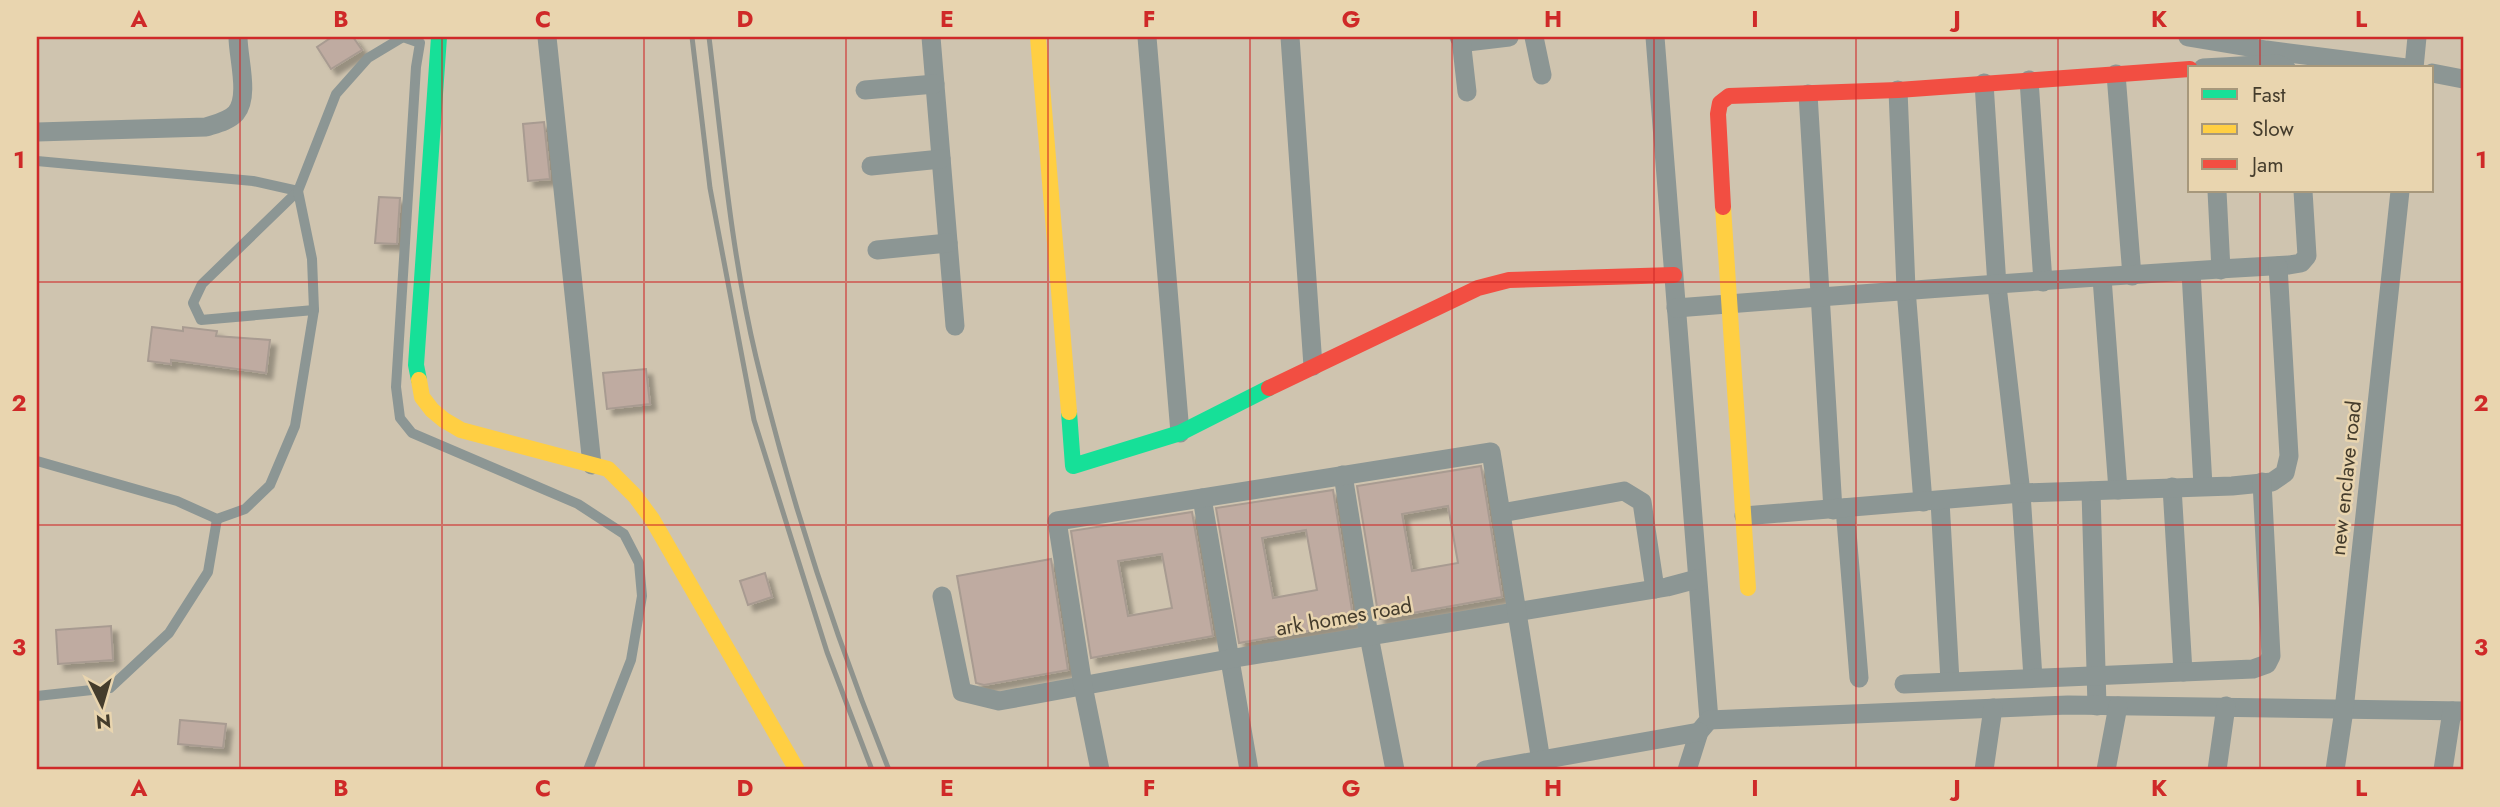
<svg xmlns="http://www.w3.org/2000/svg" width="2500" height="807" viewBox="0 0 2500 807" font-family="Jost,sans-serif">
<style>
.building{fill:#bfaba1;stroke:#a89b91;stroke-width:2;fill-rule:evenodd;filter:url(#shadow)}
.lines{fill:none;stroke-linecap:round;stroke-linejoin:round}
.lane{stroke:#8c9694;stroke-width:10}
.street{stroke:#8c9694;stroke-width:19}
.fast{stroke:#16e098;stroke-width:16}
.slow{stroke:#ffcf43;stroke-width:16}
.jam{stroke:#f24e42;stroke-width:16}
.rail{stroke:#8f938d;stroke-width:5}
.grid{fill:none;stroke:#cf2928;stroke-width:2;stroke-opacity:0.55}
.labels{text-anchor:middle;stroke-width:5;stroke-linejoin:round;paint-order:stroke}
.street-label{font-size:21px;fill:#443c2c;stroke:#e9d5af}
.neatline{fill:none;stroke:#cf2928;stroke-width:2.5}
.grid-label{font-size:23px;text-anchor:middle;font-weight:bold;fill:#cf2928}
</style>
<defs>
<filter id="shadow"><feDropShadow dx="6" dy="6" stdDeviation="2" flood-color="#0004"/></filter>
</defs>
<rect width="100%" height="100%" fill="#cfc4af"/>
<!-- building -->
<g class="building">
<path d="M332,37h21l9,13 -31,19 -14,-22z"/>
<path d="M544,122l6,57 -22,2 -5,-57z"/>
<path d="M379,197l21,1 -3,46 -22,-1z"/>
<path d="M152,327l31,4v-4l34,4 -1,5 54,4 -4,33 -95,-13v4l-23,-3z"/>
<path d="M646,369l4,35 -43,5 -4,-36z"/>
<path d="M1481,466l21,131 -123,22 -22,-133zM1448,506l10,57 -46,8 -10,-57z"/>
<path d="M1333,490l21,133 -115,20 -23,-135zM1306,530l11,60 -44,8 -11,-60z"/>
<path d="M1192,512l21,124 -122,22 -20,-127zM1162,554l10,54 -44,8 -10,-55z"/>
<path d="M1051,559l17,111 -84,15 -8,-2 -19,-107z"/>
<path d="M765,573l7,24 -24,8 -8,-24z"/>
<path d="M111,626l2,34 -55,4 -2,-34z"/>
<path d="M180,720l46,4 -3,24 -45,-4z"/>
</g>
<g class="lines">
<!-- lane -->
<g class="lane">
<path d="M37,161l216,20 45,10"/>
<path d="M314,310l-113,10 -8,-17 9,-19 96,-93 38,-97 32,-36 35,-21 17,6 -4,24 -20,320 4,31 12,15 166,71 46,30 15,29 3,33 -11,64 -43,110"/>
<path d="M37,461l140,40 40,18 28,-10 25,-24 25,-59 19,-116 -2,-51 -14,-68"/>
<path d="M37,696l73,-8 59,-55 39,-61 9,-53"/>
</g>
<!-- street -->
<g class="street">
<path d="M547,37l45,428"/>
<path d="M931,37l24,289"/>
<path d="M1147,37l33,396"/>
<path d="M1290,37l23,329"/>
<path d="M1459,37l8,5 42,-5"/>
<path d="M1534,37l8,38"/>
<path d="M1655,37l54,683 -10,12 -12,38"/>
<path d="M2188,37l78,13 140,18"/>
<path d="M1461,39l6,53"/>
<path d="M2203,68l74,-4 9,4"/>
<path d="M2414,68l3,-31"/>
<path d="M2432,73l31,6"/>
<path d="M2116,74l16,202"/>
<path d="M2029,80l14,202"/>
<path d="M1984,83l13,203 24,207 12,185"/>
<path d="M865,90l70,-6"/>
<path d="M1898,90l8,199 17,213"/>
<path d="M1808,94l25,416"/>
<path d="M37,132l169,-5c9,-3 23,-6 30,-14 14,-17 2,-55 2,-76"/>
<path d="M871,166l70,-7"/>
<path d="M2217,191l4,79"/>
<path d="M877,250l71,-7"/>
<path d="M2191,272l12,214"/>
<path d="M2102,278l16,212"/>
<path d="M1676,308c204,-16 408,-31 613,-43l12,-2 6,-7 -4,-65"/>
<path d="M1343,475l26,161 26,134"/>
<path d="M2172,487l11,185"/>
<path d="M2091,491l6,215"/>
<path d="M1202,498l47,272"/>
<path d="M1940,501l10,180"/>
<path d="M1845,508l14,170"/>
<path d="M1501,513l123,-22 18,11 13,87"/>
<path d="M1744,516l277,-23 211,-7 40,-4 13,-9 4,-17 -11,-190"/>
<path d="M942,596l20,96 37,9 230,-42 438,-72 30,-8"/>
<path d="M1904,684l349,-15 14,-5 4,-8 -9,-174"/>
<path d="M1709,720l359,-15 395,6"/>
<path d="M1100,770l-17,-84 -26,-165 434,-69 50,309"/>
<path d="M1485,770l214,-38"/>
<path d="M1984,770l9,-62"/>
<path d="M2106,770l12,-64"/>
<path d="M2217,770l9,-64"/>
<path d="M2335,770l9,-60 56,-519"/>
<path d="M2443,770l9,-59"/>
</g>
<!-- fast -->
<g class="fast">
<path d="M419,380l-3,-15 23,-328"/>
<path d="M1069,412l4,54 107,-33 89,-45"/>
</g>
<!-- slow -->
<g class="slow">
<path d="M1038,37l31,375"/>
<path d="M1723,207l25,381"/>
<path d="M419,380l3,17 10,13 12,10 17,10 147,39 27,27 17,23 145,251"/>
</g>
<!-- jam -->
<g class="jam">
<path d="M1723,207l-5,-93 2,-11 9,-7 169,-6 292,-21"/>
<path d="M1269,388l209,-100 31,-8 165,-5"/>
</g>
<!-- rail -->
<g class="rail">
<path d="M692,37l18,151 44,232 73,232 45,118"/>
<path d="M709,37c13,106 22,215 47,320 34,141 79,279 133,413"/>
</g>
</g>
<!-- grid -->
<path class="grid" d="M240,37v733M442,37v733M644,37v733M846,37v733M1048,37v733M1250,37v733M1452,37v733M1654,37v733M1856,37v733M2058,37v733M2260,37v31M2260,191v579M37,282h2426M37,525h2426"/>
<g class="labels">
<!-- street labels -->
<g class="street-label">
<text transform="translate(2346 478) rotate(-84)" y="7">new enclave road</text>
<text transform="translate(1344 617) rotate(-10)" y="7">ark homes road</text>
</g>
</g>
<!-- border -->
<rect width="2500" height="807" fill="none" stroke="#e9d5af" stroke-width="77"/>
<!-- legend -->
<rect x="2188" y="66" width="245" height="126" fill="#e9d5af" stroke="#a7987b" stroke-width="2"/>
<rect x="2202" y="89" width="35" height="10" fill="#16e098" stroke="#a7987b" stroke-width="2"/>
<text x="2252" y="102" font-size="21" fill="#443c2c">Fast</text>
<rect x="2202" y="124" width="35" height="10" fill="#ffcf43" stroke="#a7987b" stroke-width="2"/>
<text x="2252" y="136" font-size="21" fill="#443c2c">Slow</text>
<rect x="2202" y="159" width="35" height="10" fill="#f24e42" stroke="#a7987b" stroke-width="2"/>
<text x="2252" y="172" font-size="21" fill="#443c2c">Jam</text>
<!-- north arrow -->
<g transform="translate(102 705) rotate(175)" stroke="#e9d5af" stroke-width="5" paint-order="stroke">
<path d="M0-5L12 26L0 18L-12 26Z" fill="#443c2c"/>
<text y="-10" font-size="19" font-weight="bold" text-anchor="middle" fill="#443c2c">N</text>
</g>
<rect x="38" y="38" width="2424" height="730" class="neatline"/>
<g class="grid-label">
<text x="139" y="27">A</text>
<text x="341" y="27">B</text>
<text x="543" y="27">C</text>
<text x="745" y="27">D</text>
<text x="947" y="27">E</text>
<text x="1149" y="27">F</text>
<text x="1351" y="27">G</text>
<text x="1553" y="27">H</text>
<text x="1755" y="27">I</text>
<text x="1957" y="27">J</text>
<text x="2159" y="27">K</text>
<text x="2361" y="27">L</text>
<text x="19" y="168">1</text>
<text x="2481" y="168">1</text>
<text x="19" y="411">2</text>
<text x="2481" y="411">2</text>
<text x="19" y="655">3</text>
<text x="2481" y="655">3</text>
<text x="139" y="796">A</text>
<text x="341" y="796">B</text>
<text x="543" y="796">C</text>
<text x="745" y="796">D</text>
<text x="947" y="796">E</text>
<text x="1149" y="796">F</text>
<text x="1351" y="796">G</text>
<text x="1553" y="796">H</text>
<text x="1755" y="796">I</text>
<text x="1957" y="796">J</text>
<text x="2159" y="796">K</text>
<text x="2361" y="796">L</text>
</g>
</svg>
